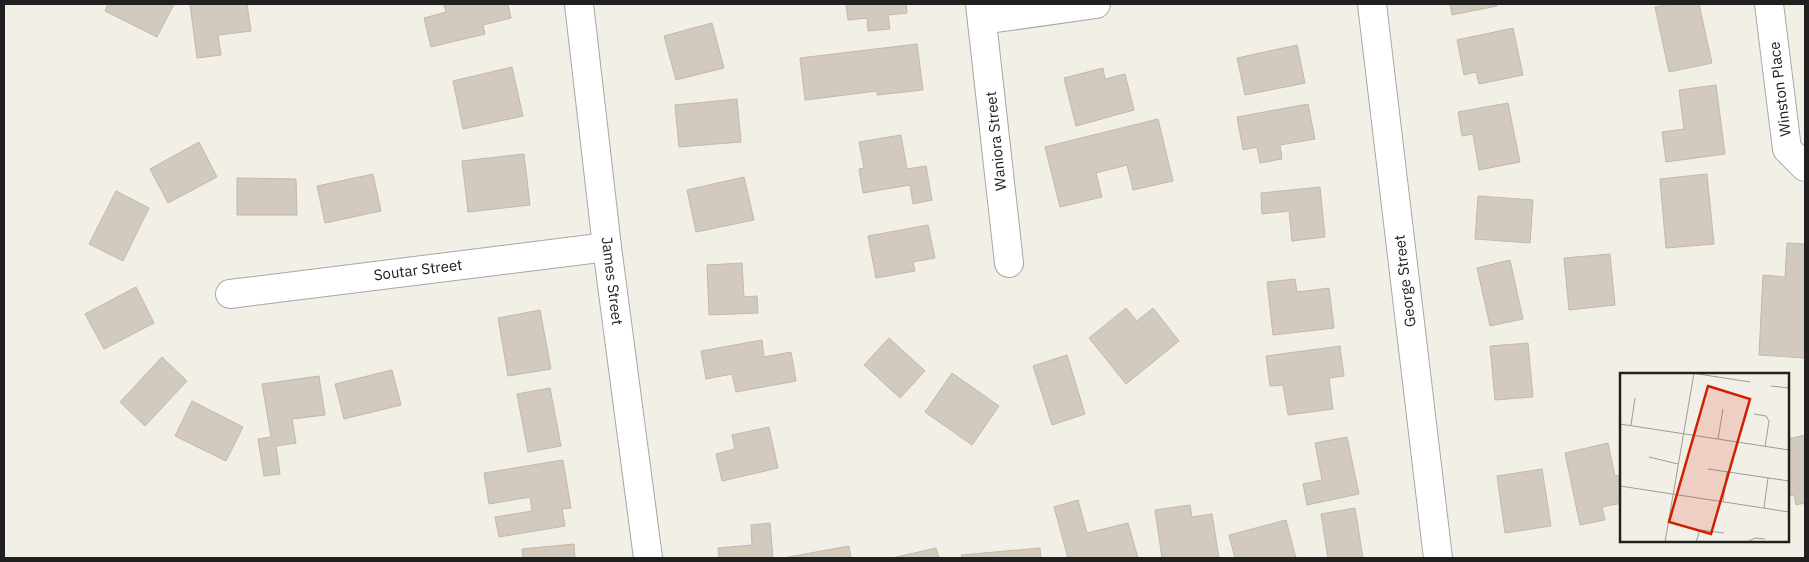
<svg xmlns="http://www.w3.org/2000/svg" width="1809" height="562" viewBox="0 0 1809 562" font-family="'IBM Plex Sans',sans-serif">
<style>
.building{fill:#d2cabe;stroke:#c5b8a6}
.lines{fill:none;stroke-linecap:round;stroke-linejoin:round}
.minor-casing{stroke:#a7a7a7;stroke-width:30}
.minor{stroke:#fff;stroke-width:28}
.labels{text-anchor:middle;stroke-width:4.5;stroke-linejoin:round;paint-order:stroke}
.street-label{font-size:15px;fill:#202020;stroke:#fff}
.inset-road{fill:none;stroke:#9e9c97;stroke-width:1}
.view{fill:#d01e00;fill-opacity:0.15;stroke:#d01e00;stroke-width:2.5}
.inset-edge{fill:none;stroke:#202020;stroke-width:2.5}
</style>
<rect width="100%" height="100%" fill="#f2efe6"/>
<!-- building -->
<g class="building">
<path d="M108,4h66l-17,33 -52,-26z"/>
<path d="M190,4h57l4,27 -33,4 3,20 -24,3z"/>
<path d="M449,4h59l3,14 -28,7 2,9 -54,13 -7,-29 22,-6 -2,-7z"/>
<path d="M846,4h60l1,9 -19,2 2,14 -22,2 -1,-13 -19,2z"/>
<path d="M1450,4h47v2l-45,9z"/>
<path d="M1671,4h28l13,59 -43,9 -14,-65z"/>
<path d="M712,23l12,45 -48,12 -12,-44z"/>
<path d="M1513,28l10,47 -44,9 -3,-12 -12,3 -7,-35z"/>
<path d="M917,44l6,46 -46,5v-4l-72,9 -5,-42z"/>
<path d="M1297,45l8,38 -60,12 -8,-37z"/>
<path d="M512,67l11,49 -60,13 -10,-48z"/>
<path d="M1103,68l2,11 20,-5 9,36 -58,16 -12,-48z"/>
<path d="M1716,85l9,69 -59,8 -4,-30 22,-3 -5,-39z"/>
<path d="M737,99l4,43 -62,5 -4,-42z"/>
<path d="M1508,103l12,59 -41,8 -6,-36 -11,2 -4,-24z"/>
<path d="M1308,104l7,35 -35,6 2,14 -22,4 -3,-16 -14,3 -6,-33z"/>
<path d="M1158,119l15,62 -40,9 -6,-25 -31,8 6,24 -42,10 -15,-60z"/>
<path d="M901,135l6,34 19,-3 6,34 -19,4 -3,-19 -47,8 -4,-24 5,-1 -5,-26z"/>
<path d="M199,142l18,35 -49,26 -18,-34z"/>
<path d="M524,154l6,51 -62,7 -6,-51z"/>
<path d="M373,174l8,37 -56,12 -8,-37z"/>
<path d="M1707,174l7,70 -48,4 -6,-69z"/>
<path d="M744,177l10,43 -58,12 -9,-42z"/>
<path d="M237,178l59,1 1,36h-60z"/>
<path d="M1320,187l5,50 -33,4 -3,-30 -27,3 -1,-21z"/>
<path d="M116,191l33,17 -26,53 -34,-17z"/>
<path d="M1478,196l55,4 -3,43 -55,-4z"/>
<path d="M928,225l7,33 -22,4 2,9 -39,7 -8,-42z"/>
<path d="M1787,243l18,1v114l-46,-3 4,-80 22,2z"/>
<path d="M1610,254l5,51 -46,5 -5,-52z"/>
<path d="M1510,260l13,59 -33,7 -13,-58z"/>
<path d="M742,263l2,34 13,-1 1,17 -49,2 -2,-50z"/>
<path d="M1295,279l2,13 32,-4 5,40 -61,7 -6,-53z"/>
<path d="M136,287l18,36 -50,26 -19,-35z"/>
<path d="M1126,308l11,13 16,-13 26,33 -53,43 -37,-46z"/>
<path d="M540,310l11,59 -43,7 -10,-58z"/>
<path d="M889,338l36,33 -25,27 -36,-33z"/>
<path d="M762,340l2,17 27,-5 5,29 -60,11 -4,-18 -26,5 -5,-28z"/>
<path d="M1528,343l5,54 -38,3 -5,-54z"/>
<path d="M1340,346l4,30 -15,2 4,31 -45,6 -5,-30 -13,1 -4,-30z"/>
<path d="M1067,355l18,59 -33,11 -19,-59z"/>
<path d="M162,357l25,24 -42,45 -25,-24z"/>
<path d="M392,370l9,35 -57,14 -9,-35z"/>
<path d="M952,373l47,33 -27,39 -47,-33z"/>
<path d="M319,376l6,39 -33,4 4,24 -20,3 4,28 -16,2 -6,-37 13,-2 -9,-53z"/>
<path d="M550,388l11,58 -33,6 -11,-58z"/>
<path d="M192,401l51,26 -17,34 -51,-25z"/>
<path d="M769,427l9,41 -56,13 -6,-27 19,-5 -3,-14z"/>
<path d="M1805,435v68l-9,2 -2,-10 -6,1v-57z"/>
<path d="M1347,437l12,57 -52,11 -4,-21 19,-4 -7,-37z"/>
<path d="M1608,443l7,33 7,-1v28l-20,4 3,13 -25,5 -15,-72z"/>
<path d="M563,460l8,48 -9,1 3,17 -66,11 -4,-20 37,-6 -2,-14 -41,7 -5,-31z"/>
<path d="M1542,469l9,57 -46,7 -8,-57z"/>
<path d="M1078,500l9,33 41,-10 10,35h-70l-14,-51z"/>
<path d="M1190,505l2,12 20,-3 7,44h-57l-7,-48z"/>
<path d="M1355,508l8,50h-35l-7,-44z"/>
<path d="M1286,520l10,38h-61l-6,-23z"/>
<path d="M770,523l3,35h-54l-1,-10 34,-3 -1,-20z"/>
<path d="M574,544l1,14h-52l-1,-9z"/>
<path d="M849,546l2,12h-63v-1z"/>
<path d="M936,548l3,10h-47z"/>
<path d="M1040,548l1,10h-79l-1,-3z"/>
</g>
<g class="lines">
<!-- minor casing -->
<g class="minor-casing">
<g id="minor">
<path d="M579,4l28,243 41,311"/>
<path d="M980,4l29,259"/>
<path d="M1372,4l66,554"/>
<path d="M1769,4l18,145 18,18"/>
<path d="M982,20l114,-16"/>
<path d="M230,294l377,-47"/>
</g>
</g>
<!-- minor -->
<use href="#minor" class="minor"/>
</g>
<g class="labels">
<!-- street labels -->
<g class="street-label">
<text transform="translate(1780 89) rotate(-97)" y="5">Winston Place</text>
<text transform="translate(996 141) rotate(-96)" y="5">Waniora Street</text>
<text transform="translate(418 270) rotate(-7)" y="5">Soutar Street</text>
<text transform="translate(612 281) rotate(83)" y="5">James Street</text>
<text transform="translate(1405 281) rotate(-97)" y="5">George Street</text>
</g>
</g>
<!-- overview -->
<g transform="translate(1620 373)">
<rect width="169" height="169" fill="#f2efe6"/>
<path class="inset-road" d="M72,0l58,9M151,13l18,2M134,41l12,2 3,5 -4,26M0,51l169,26M11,52l4,-27M98,66l5,-30M29,84l29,7M88,96l81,12M0,113l169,26M103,129l4,-30M144,135l4,-30M45,169l29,-169M76,169l4,-12 24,3M127,169l8,-4 10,1"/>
<path class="view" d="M88,13l42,13 -39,135 -42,-12z"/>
<rect width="169" height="169" class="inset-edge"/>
</g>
<!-- border -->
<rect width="1809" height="562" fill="none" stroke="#202020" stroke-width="10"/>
</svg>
